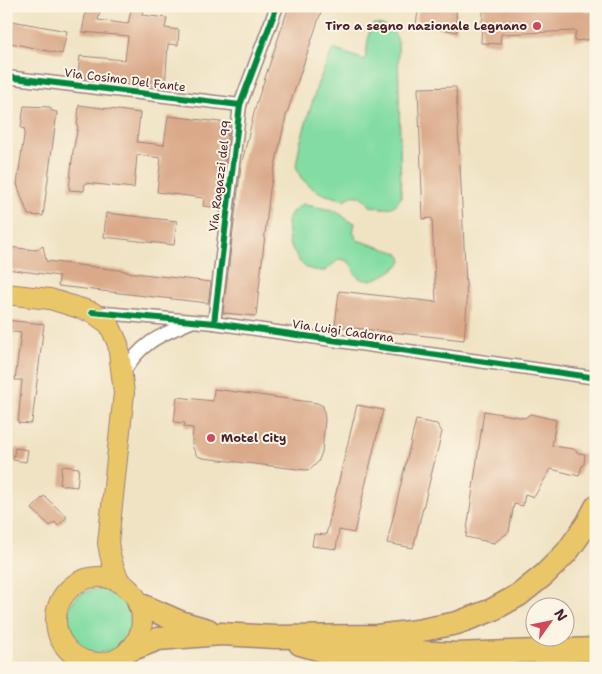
<svg xmlns="http://www.w3.org/2000/svg" width="602" height="674" viewBox="0 0 602 674" font-family="'Shantell Sans',sans-serif">
<style>
.green{fill:#83dda3;stroke:#667e67}
.building{fill:#daa989}
.lines{fill:none;stroke-linecap:round;stroke-linejoin:round}
.street-casing{stroke:#9d8178;stroke-width:15}
.primary-casing{stroke:#9d8178;stroke-width:22}
.highway-casing{stroke:#9d8178;stroke-width:25}
.street{stroke:#fff;stroke-width:12}
.primary{stroke:#e9c769;stroke-width:20}
.highway{stroke:#e9c769;stroke-width:22}
.cycleway-casing{stroke:#fcf5e5;stroke-width:9}
.cycleway{stroke:#00873e;stroke-width:6}
.poi-dot{fill:#d1495b;stroke:#fcf5e5;stroke-width:2}
.labels{text-anchor:middle;stroke-width:4;stroke-linejoin:round;paint-order:stroke}
.poi-label{font-size:12px;font-weight:bold;fill:#4a1f2b;stroke:#fcf5e5;text-anchor:end}
.street-label{font-size:12px;fill:#4a1f2b;stroke:#fcf5e5}
</style>
<rect width="100%" height="100%" fill="#fcf5e5"/>
<filter id="ink" filterUnits="userSpaceOnUse"><feTurbulence type="fractalNoise" baseFrequency=".02" numOctaves="2"/><feDisplacementMap in="SourceGraphic" scale="10" xChannelSelector="R" yChannelSelector="G"/><feConvolveMatrix kernelMatrix="1 2 1 2 8 2 1 2 1" color-interpolation-filters="sRGB"/></filter>
<filter id="wash" filterUnits="userSpaceOnUse"><feTurbulence type="fractalNoise" baseFrequency=".0096" numOctaves="4" result="noise"/><feDisplacementMap in="SourceGraphic" scale="20" xChannelSelector="R" yChannelSelector="G"/><feGaussianBlur stdDeviation="1.12" result="paint"/><feColorMatrix in="noise" values="0 0 0 0 0 0 0 0 0 0 0 0 0 0 0 0 0 1.4 0 .05"/><feComposite in="paint" operator="in"/></filter>
<g filter="url(#wash)">
<rect width="100%" height="100%" fill="#f0e3c4"/>
<!-- green -->
<g class="green">
<path d="M373,24c12,0 21,5 25,17l3,155c-5,15 -18,13 -31,10 -6,-10 -15,-14 -25,-6l-22,-6 -11,-6 -11,-10 -5,-12 4,-23 18,-60 15,-34 32,11 5,-32z"/>
<path d="M302,204l35,7 10,9 8,3 -2,9 4,8 41,13 3,4 1,5c-8,8 -32,25 -44,15 -8,-7 -2,-16 -19,-18l-14,12h-5l-14,-3 -6,-6 -11,-19 -2,-22 5,-9z"/>
<circle cx="98" cy="621" r="32"/>
</g>
<g id="blocks">
<!-- building -->
<g class="building">
<path d="M87,6h14l-3,14 30,4 4,-18h12l-2,9 25,3 -2,10 14,2 -1,15 -10,-1 -3,43 -87,-11 2,-20 45,4 3,-24 -46,-4z"/>
<path d="M289,6h34l-37,110 -16,73 -14,127 -33,-3 18,-147 15,-61z"/>
<path d="M419,6h28l9,3 1,23 -41,-8z"/>
<path d="M483,6h101l1,6 8,-1 1,28 -20,2 2,-10 -75,3 -1,10 -19,-1 1,-22 1,-4z"/>
<path d="M6,20l61,11 -5,23 -56,-12z"/>
<path d="M456,87l11,217 -3,36 -129,-14 4,-35 97,11 -4,-84 -9,1 -5,-131z"/>
<path d="M79,105l61,8 -3,29 27,3 4,-29 61,7 -10,85 -16,-2 1,-8 -47,-6 4,-34 -24,-3 -3,33 -49,-5 -1,8 -15,-1 4,-39 5,-24 -1,-1z"/>
<path d="M24,106l26,1 2,4 5,1 -14,104 -15,-1 -11,-31 8,-55 -4,-1z"/>
<path d="M106,213l71,8 -3,24 -70,-8z"/>
<path d="M43,246l3,15 80,10v1l85,10 -3,21 -150,-17 1,-10 -53,-7 1,-22 29,3z"/>
<path d="M6,320l38,4 -12,98h-1v2l-13,-1 4,-43h-7l6,-47 -15,-2z"/>
<path d="M214,389l103,14 6,3 2,13 -3,33 -4,10 -7,7 -5,1 -103,-12 -6,-2 -4,-8 -1,-5 1,-15 -9,-1 1,-4 -11,-1 3,-25 36,4z"/>
<path d="M357,405l26,5 -29,123 -15,-3 -3,19 -24,-3 2,-12 12,1z"/>
<path d="M484,411l41,7 5,-4 26,6 -4,26 22,3 4,4 7,1 -1,10 -2,2 -3,10 -28,-7 -17,28 -9,-3 -2,12 -9,-2 -5,28 -15,11 -28,-6z"/>
<path d="M416,420l21,4 5,8 -29,116 -26,-5z"/>
<path d="M15,448l13,2 -2,12 -13,-2z"/>
<path d="M62,466l17,2 -2,19 -17,-2z"/>
<path d="M44,496l23,21 -9,9 -3,-4 -5,4 -18,-17z"/>
</g>
</g>
</g>
<g filter="url(#ink)">
<use href="#blocks" fill-opacity="0" stroke="#9d8178" stroke-width="1"/>
<g class="lines">
<!-- street casing -->
<g class="street-casing">
<g id="street">
<path d="M6,77l234,28"/>
<path d="M94,312l120,11 376,54"/>
<path d="M214,323l26,-218 37,-99"/>
<path d="M122,375c18,-32 36,-39 69,-53"/>
</g>
</g>
<!-- primary casing -->
<g class="primary-casing">
<g id="primary">
<path d="M6,294l44,5 42,13 17,12 9,20 6,49 -16,150c2,14 5,26 12,39"/>
<circle cx="99" cy="620" r="43"/>
</g>
</g>
<!-- highway casing -->
<g class="highway-casing">
<g id="highway">
<path d="M139,604l41,18 28,8"/>
<path d="M300,644l83,24"/>
<path d="M356,648l13,2 87,4 140,-5"/>
<path d="M130,650l28,-11 63,-5 54,3 102,-1 40,-5 40,-8 35,-13 27,-15 25,-20 23,-23 20,-28 9,-17"/>
</g>
</g>
<!-- street -->
<use href="#street" class="street"/>
<!-- primary -->
<use href="#primary" class="primary"/>
<!-- highway -->
<use href="#highway" class="highway"/>
<!-- cycleway casing -->
<g class="cycleway-casing">
<g id="cycleway">
<path d="M6,77l234,28"/>
<path d="M92,312l122,11 376,54"/>
<path d="M214,323l26,-218 37,-99"/>
</g>
</g>
<!-- cycleway -->
<use href="#cycleway" class="cycleway"/>
</g>
</g>
<!-- markers -->
<g class="poi-dot">
<circle cx="537" cy="26" r="5"/>
<circle cx="211" cy="438" r="5"/>
</g>
<g class="labels">
<!-- poi labels -->
<g class="poi-label">
<text x="527" y="30">Tiro a segno nazionale Legnano</text>
<text x="221" y="442" text-anchor="start">Motel City</text>
</g>
<!-- street labels -->
<g class="street-label">
<text transform="translate(125 80) rotate(7)" y="4">Via Cosimo Del Fante</text>
<text transform="translate(220 176) rotate(-83)" y="4">Via Ragazzi del 99</text>
<text transform="translate(343 331) rotate(8)" y="4">Via Luigi Cadorna</text>
</g>
</g>
<!-- margin -->
<rect width="602" height="674" fill="none" stroke="#fcf5e5" stroke-width="25"/>
<!-- north arrow -->
<g transform="translate(550 622) rotate(57)"><circle r="24" fill="#fcf5e5" stroke="#b59f9b"/>
<path d="M0-4L9 19L0 12L-9 19Z" fill="#d1495b"/>
<text y="-8" font-size="14" font-weight="bold" text-anchor="middle" fill="#4a1f2b">N</text>
</g>
</svg>
